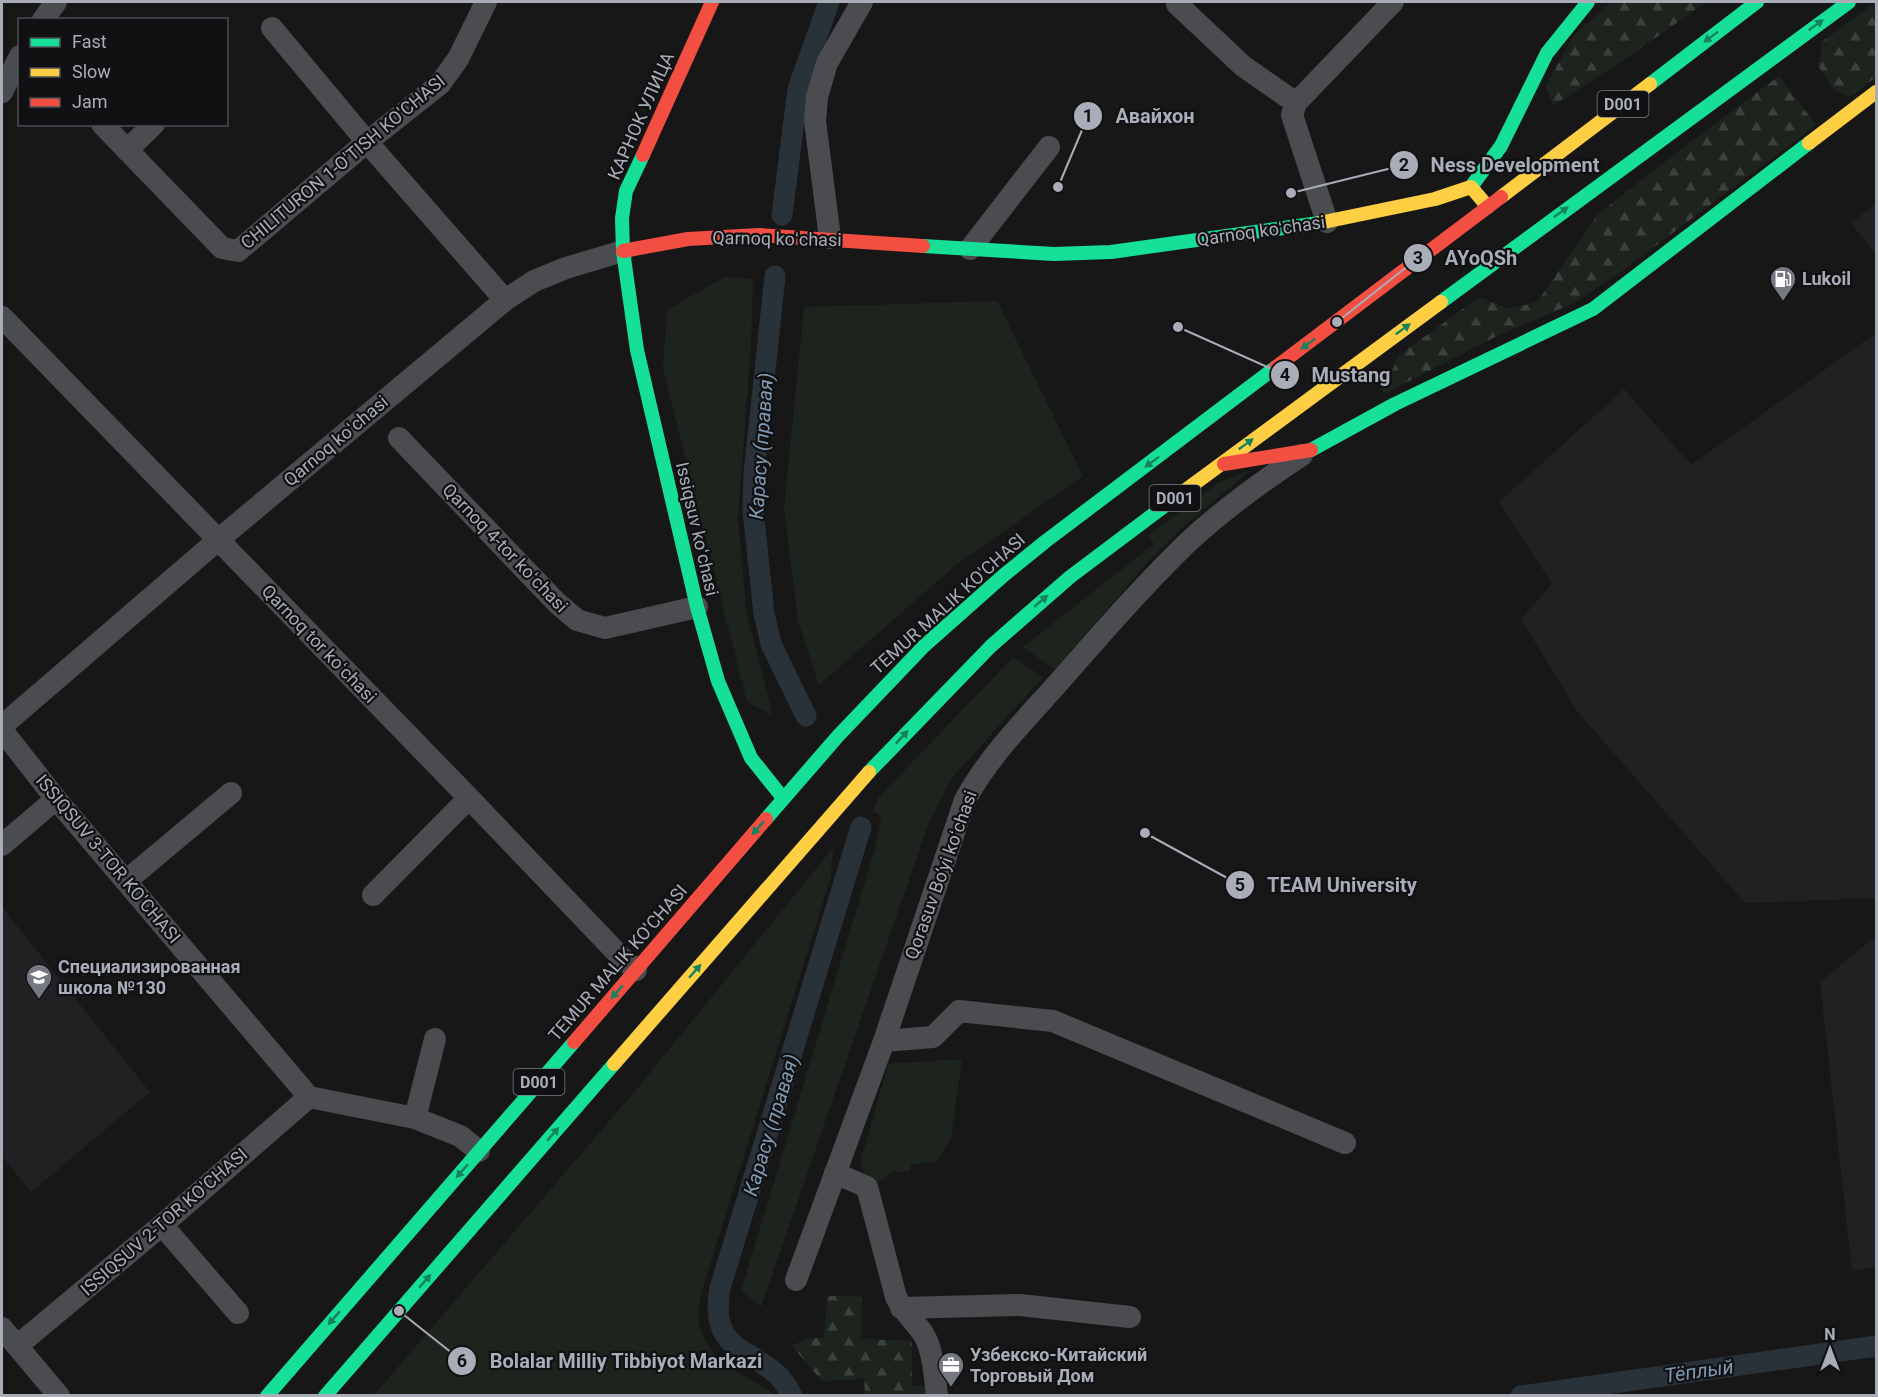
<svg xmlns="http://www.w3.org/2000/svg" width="1878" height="1397" viewBox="0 0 1878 1397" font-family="Roboto,sans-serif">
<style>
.built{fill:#212123}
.grass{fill:#1d241e}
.forest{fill:url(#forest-firs)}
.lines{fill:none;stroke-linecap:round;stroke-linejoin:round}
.canal{stroke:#2a3239;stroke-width:21}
.street{stroke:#4b4c50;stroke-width:22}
.fast{stroke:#16e098;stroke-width:14}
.slow{stroke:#ffcf43;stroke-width:14}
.jam{stroke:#f24e42;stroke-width:14}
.oneway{fill:#14835c}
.labels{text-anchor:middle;stroke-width:4.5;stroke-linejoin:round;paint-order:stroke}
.shield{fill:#111113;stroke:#7b7e86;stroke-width:1.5}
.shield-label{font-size:16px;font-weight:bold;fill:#a8adb8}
.street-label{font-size:18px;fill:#a8adb8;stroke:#111113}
.poi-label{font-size:18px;font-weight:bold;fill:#a8adb8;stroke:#111113;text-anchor:start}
.water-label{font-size:20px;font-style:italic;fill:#7f9bb3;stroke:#111113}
.leader{fill:none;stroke:#a8adb8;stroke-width:2}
.callout-dot{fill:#a8adb8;stroke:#111113;stroke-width:2}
.mark-label{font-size:18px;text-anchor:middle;font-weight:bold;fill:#111}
.callout-label{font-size:20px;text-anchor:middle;font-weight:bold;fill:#a8adb8;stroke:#111113;stroke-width:4.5;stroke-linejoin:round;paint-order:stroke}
</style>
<defs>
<pattern id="forest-firs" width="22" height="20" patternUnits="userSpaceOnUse" patternTransform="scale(1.5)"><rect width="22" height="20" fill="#1d241e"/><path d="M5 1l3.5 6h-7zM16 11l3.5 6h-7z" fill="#3b413d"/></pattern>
</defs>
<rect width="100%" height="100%" fill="#171717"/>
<!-- built -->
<g class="built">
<path d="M1876,204v51l-25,-32z"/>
<path d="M1876,333v565l-131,5 -169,-193 -55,-91 31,-35 -53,-82 125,-113 67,76z"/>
<path d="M2,907l148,185 -119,100 -29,-36z"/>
<path d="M1876,936v331l-24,4 -32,-289z"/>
</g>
<!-- grass -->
<g class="grass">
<path d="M726,276l27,3 -2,66 -13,174 8,91 27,106 -26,-14 -84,-334 4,-58z"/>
<path d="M997,301l86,175 -127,89 -137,120 -21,-65 -14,-112 20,-201z"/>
<path d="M1251,470l-67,56 -31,30 -98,113 -32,-22 131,-103 -5,-9 72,-54z"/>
<path d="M1013,657l30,20 -92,102 -23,46 -167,482 -20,-16 136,-449 4,-26 -8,-5 5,-13z"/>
<path d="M833,848l-2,28 -130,418c-1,8 -4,17 -3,24 5,39 40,55 71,72l3,5h-398l262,-305z"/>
<path d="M962,1059l-11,79 -15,25 -25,1 -1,7 -18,1 -14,11c-12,-4 -18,-12 -16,-26l26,-93z"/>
</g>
<!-- forest -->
<g class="forest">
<path d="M1612,2h94l-75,53 -78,51 -7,-20 28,-51z"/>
<path d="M1876,2v75l-26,20 -16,-7 -16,-24 5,-25z"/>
<path d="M1779,76l37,49 -191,144 -51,34 -77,33 -113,58 -6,-11 13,-9 7,-18 81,-59 30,12 28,-7 61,-88 95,-74z"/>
<path d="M827,1296h35l-1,43 51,2v45l16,-1 1,10h-64l-1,-16 -42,2 -30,-35 12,-6 20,-3z"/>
</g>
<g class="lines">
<!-- canal -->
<g class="canal">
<path d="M782,215l16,-126 31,-87"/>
<path d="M775,276l-21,198 -1,37 11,102 7,31 35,72"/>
<path d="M792,1396c-22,-51 -86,-33 -72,-108l141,-461"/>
<path d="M1521,1396l355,-50"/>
</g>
<!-- street -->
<g class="street">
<path d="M1177,4l66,62 53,37"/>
<path d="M43,20l13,-18"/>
<path d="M272,28l95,114 138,158"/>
<path d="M2,92l18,-36"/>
<path d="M102,124l120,124 16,3 129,-109 73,-58 18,-25 28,-57"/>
<path d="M127,150l27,-26"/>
<path d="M1327,222l-35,-107 4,-12 97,-101"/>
<path d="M830,238l-15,-117 2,-24 10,-34 35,-61"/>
<path d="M970,249l79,-102"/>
<path d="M2,317l467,481 152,159 15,13"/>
<path d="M399,438l158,165 20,17 28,8 92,-21"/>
<path d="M2,726l216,-186 287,-240 29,-19 32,-13 57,-17"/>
<path d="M2,730l54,69 253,298 106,21 45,18 19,15"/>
<path d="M2,845l54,-46"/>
<path d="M126,881l105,-88"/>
<path d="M373,895l96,-97"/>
<path d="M884,1041l49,-4 26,-26 94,10 292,122"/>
<path d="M415,1118l20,-79"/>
<path d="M835,1173l32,14 29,110c7,15 20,25 28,38 9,15 11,43 13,61"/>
<path d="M162,1225l76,88"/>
<path d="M796,1280l88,-239 81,-241c24,-44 60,-80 94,-118 41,-47 82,-94 127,-138 35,-33 75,-62 116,-89"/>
<path d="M901,1308l119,-3 110,12"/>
<path d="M2,1328l57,68"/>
<path d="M17,1346l145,-121 147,-128"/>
</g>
<!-- fast -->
<g class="fast">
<path d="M1650,84l107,-82"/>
<path d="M643,155l-17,36 -4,27 1,33 14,99 60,257 21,74 33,77 32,40"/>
<path d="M1471,187l30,-41 46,-93 41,-51"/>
<path d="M923,246l131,8 57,-2 208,-29"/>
<path d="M1441,302l408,-300"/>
<path d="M1311,450l84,-46 198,-95 216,-166"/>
<path d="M869,772l122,-126 79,-69 105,-79"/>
<path d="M766,819l72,-83 86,-90 80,-71 42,-34 230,-174"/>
<path d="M267,1396l307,-354"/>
<path d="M325,1396l289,-332"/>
</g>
<!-- slow -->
<g class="slow">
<path d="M1809,143l67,-51"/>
<path d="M1501,197l149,-113"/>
<path d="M1319,223l116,-24 36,-12 17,20"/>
<path d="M1175,498l266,-196"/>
<path d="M614,1064l255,-292"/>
</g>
<!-- jam -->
<g class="jam">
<path d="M643,155l69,-153"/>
<path d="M623,251l65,-12 71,-4 164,11"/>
<path d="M1276,367l225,-170"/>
<path d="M1224,464l87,-14"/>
<path d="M574,1042l192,-223"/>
</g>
</g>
<!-- one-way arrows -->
<defs><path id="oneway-solid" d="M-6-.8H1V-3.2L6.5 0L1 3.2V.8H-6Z" transform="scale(1.5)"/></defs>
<g class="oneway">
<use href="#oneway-solid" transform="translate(1816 25) rotate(-36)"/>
<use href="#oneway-solid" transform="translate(1711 37) rotate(143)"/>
<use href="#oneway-solid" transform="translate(1561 212) rotate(-36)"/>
<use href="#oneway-solid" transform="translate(1403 329) rotate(-36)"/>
<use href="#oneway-solid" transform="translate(1308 344) rotate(143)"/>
<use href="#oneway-solid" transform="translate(1246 444) rotate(-36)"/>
<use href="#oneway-solid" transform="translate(1152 462) rotate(143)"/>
<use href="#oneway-solid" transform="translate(1041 601) rotate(-40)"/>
<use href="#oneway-solid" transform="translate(902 737) rotate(-47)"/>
<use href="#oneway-solid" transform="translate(758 828) rotate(131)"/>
<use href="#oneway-solid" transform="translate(695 971) rotate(-49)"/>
<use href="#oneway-solid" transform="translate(617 992) rotate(131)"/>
<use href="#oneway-solid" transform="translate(553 1134) rotate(-49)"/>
<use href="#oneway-solid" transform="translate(462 1171) rotate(131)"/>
<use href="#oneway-solid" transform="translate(425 1281) rotate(-49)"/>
<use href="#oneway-solid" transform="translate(334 1318) rotate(131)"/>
</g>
<!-- icons -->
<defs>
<g id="fuel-pin" transform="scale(1.35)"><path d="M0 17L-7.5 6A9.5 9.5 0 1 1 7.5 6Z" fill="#757880" stroke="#111113"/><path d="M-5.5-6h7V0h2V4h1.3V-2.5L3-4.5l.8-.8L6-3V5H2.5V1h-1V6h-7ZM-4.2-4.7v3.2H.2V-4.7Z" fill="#fff"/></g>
<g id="school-pin" transform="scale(1.35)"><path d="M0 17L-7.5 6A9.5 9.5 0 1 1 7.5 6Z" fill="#757880" stroke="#111113"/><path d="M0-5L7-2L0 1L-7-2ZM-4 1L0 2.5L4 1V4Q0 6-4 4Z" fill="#fff"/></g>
<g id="office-pin" transform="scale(1.35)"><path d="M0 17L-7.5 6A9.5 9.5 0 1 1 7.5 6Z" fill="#757880" stroke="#111113"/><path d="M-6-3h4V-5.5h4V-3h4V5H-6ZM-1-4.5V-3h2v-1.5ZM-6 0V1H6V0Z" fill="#fff"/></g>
</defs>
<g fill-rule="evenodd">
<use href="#fuel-pin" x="1783" y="279"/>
<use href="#school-pin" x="39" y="977"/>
<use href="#office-pin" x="951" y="1365"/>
</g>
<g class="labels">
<!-- shield labels -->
<g class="shield">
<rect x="1597.5" y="91" width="51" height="26" rx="4.5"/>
<rect x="1149.5" y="485" width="51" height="26" rx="4.5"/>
<rect x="513.5" y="1069" width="51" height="26" rx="4.5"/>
</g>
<g class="shield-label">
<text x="1623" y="110">D001</text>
<text x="1175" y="504">D001</text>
<text x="539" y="1088">D001</text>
</g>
<!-- street labels -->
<g class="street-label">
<text transform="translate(641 116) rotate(-66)" y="6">КАРНОК УЛИЦА</text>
<text transform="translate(343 162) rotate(-40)" y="6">CHILITURON 1-O'TISH KO'CHASI</text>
<text transform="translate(1261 231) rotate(-8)" y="6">Qarnoq koʻchasi</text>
<text transform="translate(777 239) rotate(1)" y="6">Qarnoq koʻchasi</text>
<text transform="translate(336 441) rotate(-40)" y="6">Qarnoq koʻchasi</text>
<text transform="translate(697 529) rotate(77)" y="6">Issiqsuv koʻchasi</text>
<text transform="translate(505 548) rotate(46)" y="6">Qarnoq 4-tor koʻchasi</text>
<text transform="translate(948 604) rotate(-42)" y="6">TEMUR MALIK KO'CHASI</text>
<text transform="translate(319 644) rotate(46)" y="6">Qarnoq tor koʻchasi</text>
<text transform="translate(108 859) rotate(50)" y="6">ISSIQSUV 3-TOR KO'CHASI</text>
<text transform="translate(941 875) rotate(-70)" y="6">Qorasuv Bo‘yi koʻchasi</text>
<text transform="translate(618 963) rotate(-49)" y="6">TEMUR MALIK KO'CHASI</text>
<text transform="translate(164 1222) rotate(-41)" y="6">ISSIQSUV 2-TOR KO'CHASI</text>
</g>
<!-- poi labels -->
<g class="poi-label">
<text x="1802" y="285">Lukoil</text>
<text x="58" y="973">Специализированная<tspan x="58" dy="21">школа №130</tspan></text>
<text x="970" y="1361">Узбекско-Китайский<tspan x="970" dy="21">Торговый Дом</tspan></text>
</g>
<!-- water labels -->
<g class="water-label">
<text transform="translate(761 446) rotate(-86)" y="7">Карасу (правая)</text>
<text transform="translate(771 1125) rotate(-73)" y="7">Карасу (правая)</text>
<text transform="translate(1699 1371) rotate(-8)" y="7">Тёплый</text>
</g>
</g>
<!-- callouts -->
<path class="leader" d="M1058 187L1088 116M1291 193L1404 165M1337 322L1418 258M1178 327L1285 375M1145 833L1240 885M399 1311L462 1361"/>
<g class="callout-dot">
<circle cx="1058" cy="187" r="6"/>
<circle cx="1291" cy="193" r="6"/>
<circle cx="1337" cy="322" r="6"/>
<circle cx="1178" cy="327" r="6"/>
<circle cx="1145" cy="833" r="6"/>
<circle cx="399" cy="1311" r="6"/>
<circle cx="1088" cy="116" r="15"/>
<circle cx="1404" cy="165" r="15"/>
<circle cx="1418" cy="258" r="15"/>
<circle cx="1285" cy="375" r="15"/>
<circle cx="1240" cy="885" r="15"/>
<circle cx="462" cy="1361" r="15"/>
</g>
<g class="mark-label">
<text x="1088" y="122">1</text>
<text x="1404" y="171">2</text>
<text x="1418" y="264">3</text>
<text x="1285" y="381">4</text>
<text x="1240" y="891">5</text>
<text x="462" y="1367">6</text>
</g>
<g class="callout-label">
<text x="1155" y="123">Авайхон</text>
<text x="1515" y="172">Ness Development</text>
<text x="1481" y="265">AYoQSh</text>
<text x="1351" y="382">Mustang</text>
<text x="1342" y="892">TEAM University</text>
<text x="626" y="1368">Bolalar Milliy Tibbiyot Markazi</text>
</g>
<!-- border -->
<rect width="1878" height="1397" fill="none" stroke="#a8adb8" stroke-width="6"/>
<!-- legend -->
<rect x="18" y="18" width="210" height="108" fill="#111113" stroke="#4d4f55" stroke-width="1.5"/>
<rect x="30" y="38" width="30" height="9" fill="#16e098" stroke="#4d4f55" stroke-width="1.5"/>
<text x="72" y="48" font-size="18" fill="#a8adb8">Fast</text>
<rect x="30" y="68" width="30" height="9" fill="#ffcf43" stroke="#4d4f55" stroke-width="1.5"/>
<text x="72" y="78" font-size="18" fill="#a8adb8">Slow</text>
<rect x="30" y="98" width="30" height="9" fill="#f24e42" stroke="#4d4f55" stroke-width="1.5"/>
<text x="72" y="108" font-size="18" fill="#a8adb8">Jam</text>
<!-- north arrow -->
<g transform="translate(1830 1349)" stroke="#111113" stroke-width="4.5" paint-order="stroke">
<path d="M0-4.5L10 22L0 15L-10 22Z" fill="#a8adb8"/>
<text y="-9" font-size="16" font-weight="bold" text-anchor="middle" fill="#a8adb8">N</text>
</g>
</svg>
